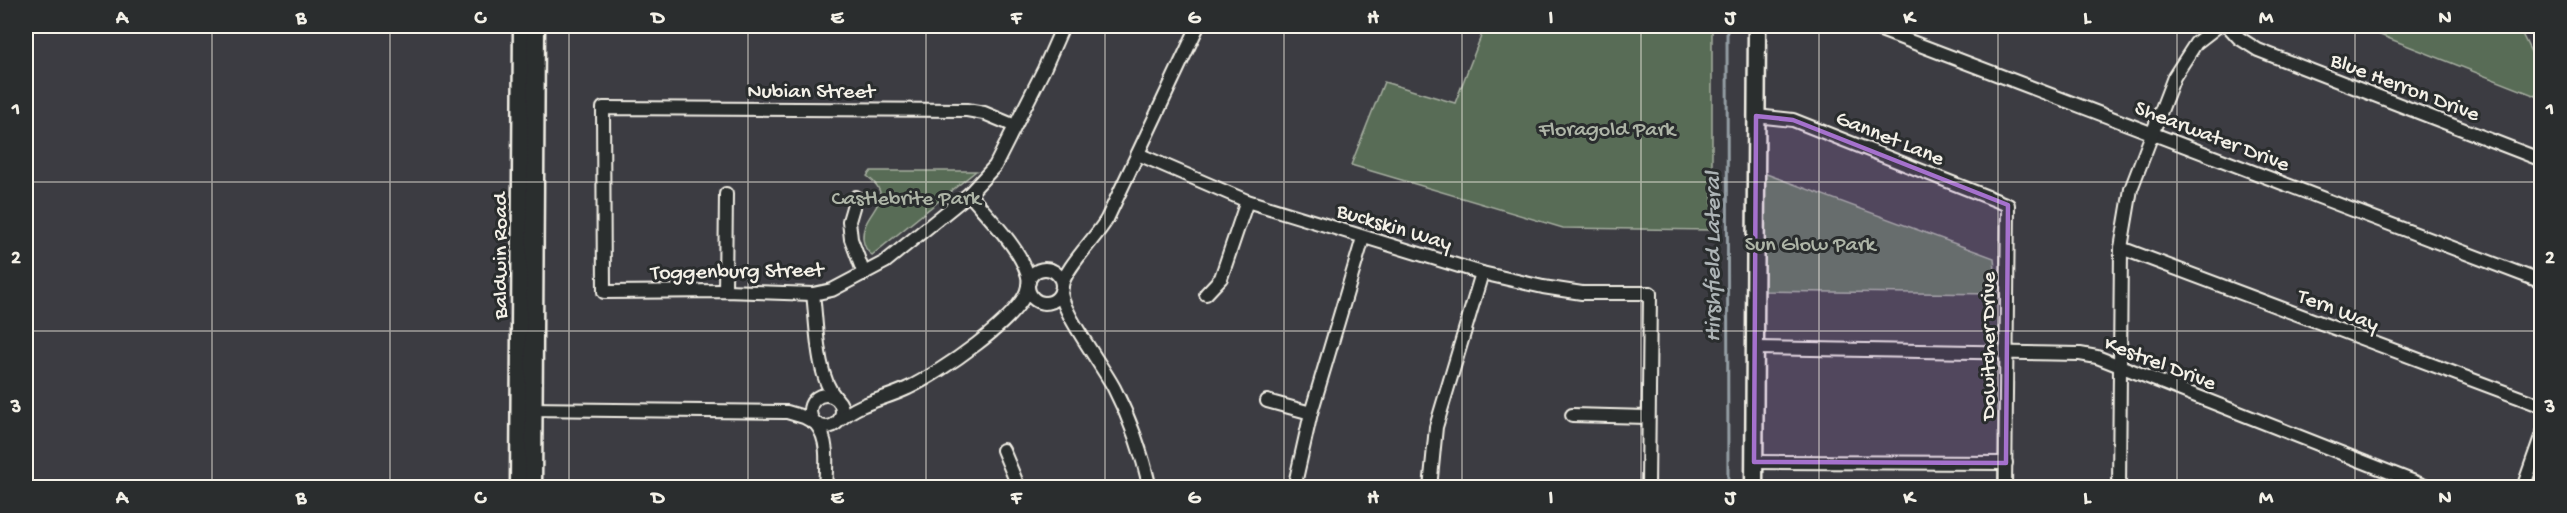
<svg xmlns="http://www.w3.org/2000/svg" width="2567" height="513" viewBox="0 0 2567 513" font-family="'Gochi Hand',sans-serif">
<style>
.green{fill:#586c57;stroke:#a6aea0;stroke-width:1.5}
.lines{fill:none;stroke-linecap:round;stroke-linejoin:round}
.stream{stroke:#949ea4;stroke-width:3}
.street-casing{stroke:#f4f1e8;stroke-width:16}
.secondary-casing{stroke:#f4f1e8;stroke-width:21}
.street{stroke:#2a2d2e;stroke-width:12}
.secondary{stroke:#2a2d2e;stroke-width:16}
.marked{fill:#a571cd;fill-opacity:0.2;stroke:#a571cd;stroke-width:4.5;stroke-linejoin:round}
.grid{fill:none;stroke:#f4f1e8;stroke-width:1.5;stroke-opacity:0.55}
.labels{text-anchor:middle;stroke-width:6;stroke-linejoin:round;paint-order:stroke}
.street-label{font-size:22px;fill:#f4f1e8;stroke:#2a2d2e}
.park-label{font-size:22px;fill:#aeb5a7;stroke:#2a2d2e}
.water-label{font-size:24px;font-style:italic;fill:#acb3b5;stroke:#2a2d2e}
.neatline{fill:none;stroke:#f4f1e8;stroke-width:2}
.grid-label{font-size:20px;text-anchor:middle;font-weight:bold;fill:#f4f1e8}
</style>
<rect width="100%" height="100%" fill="#3c3c42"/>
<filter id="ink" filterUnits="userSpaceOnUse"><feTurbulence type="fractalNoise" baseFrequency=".0167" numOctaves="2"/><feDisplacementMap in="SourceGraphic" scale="12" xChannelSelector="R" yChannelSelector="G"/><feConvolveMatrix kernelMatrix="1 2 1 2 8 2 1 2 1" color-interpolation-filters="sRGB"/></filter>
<g filter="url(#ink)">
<!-- green -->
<g class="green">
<path d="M1485,26h227v204l-149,-2 -212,-63 33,-83 71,21z"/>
<path d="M2357,26h161l23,46v26z"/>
<path d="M871,171h105l-104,84c-6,-4 -8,-9 -9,-16 -2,-28 37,-38 4,-63z"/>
<path d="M1761,172l233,86 3,36 -237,-3z"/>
</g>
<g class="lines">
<!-- stream -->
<path class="stream" d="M1727,26l1,462"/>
<!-- street casing -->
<g class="street-casing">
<g id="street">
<path d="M1870,26l672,256"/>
<path d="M2228,26l11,12 19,12 284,110"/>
<path d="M1756,116l37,4 215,85 -3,283"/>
<path d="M1015,126l-31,-13 -17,-3 -364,-2 1,184 121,-1 88,3 19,-4 53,-28 84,-68 26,-28 49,-97 19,-43"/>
<path d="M1138,154l109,47 235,72 61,14 39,6h68l-2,195"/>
<path d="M969,194c18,22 57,59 60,88"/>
<path d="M856,197l-7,24 2,18 13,35"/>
<path d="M2121,248l421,158"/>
<circle cx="1045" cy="286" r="17"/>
<path d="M1062,286c2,-17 34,-48 45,-67l91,-193"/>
<path d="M725,291l1,-97"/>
<path d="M1061,291c0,20 41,74 53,97 16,31 28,65 36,100"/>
<path d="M813,294c4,30 3,82 23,104"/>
<path d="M1206,294l15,-16 26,-77"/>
<path d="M1755,348l325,6 17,3 333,131"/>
<circle cx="826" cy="411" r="16"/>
<path d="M1267,401l44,12"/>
<path d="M526,409l261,3 17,5 11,6"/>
<path d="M1572,415l75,2"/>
<path d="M841,419c19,-17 45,-20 67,-31 28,-13 116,-71 120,-102"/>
<path d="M816,424c14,16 10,44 9,64"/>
<path d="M1003,450l16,38"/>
<path d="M1754,462l252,1"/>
<path d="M1294,488l17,-75 52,-175"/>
<path d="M1430,488l6,-61 46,-154"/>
<path d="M2119,488l2,-240 10,-59 43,-112 22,-34 22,-17"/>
<path d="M2523,488l19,-54"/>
</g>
</g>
<!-- secondary casing -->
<g class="secondary-casing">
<g id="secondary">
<path d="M519,488l3,-462"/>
<path d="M533,488l3,-462"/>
<path d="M1754,488l3,-462"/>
</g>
</g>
<!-- street -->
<use href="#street" class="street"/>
<!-- secondary -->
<use href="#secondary" class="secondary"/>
</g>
</g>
<!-- marked area -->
<path class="marked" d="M1756,116l37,4 215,85 -2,258 -252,-1z"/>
<!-- grid -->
<path class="grid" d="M212,26v462M390,26v462M569,26v462M748,26v462M926,26v462M1105,26v462M1284,26v462M1462,26v462M1641,26v462M1819,26v462M1998,26v462M2177,26v462M2355,26v462M26,182h2516M26,331h2516"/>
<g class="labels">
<!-- street labels -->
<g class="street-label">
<text transform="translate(2406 85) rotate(21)" y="8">Blue Herron Drive</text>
<text x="811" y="97">Nubian Street</text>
<text transform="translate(2213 134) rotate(21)" y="8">Shearwater Drive</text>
<text transform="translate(1891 136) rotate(22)" y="8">Gannet Lane</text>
<text transform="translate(1395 225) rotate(17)" y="8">Buckskin Way</text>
<text transform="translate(498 256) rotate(-90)" y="8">Baldwin Road</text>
<text transform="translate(737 269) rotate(-1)" y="8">Toggenburg Street</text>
<text transform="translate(2339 308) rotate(21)" y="8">Tern Way</text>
<text transform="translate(1986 346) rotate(-90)" y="8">Dowitcher Drive</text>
<text transform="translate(2161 361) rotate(21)" y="8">Kestrel Drive</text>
</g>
<!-- park labels -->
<g class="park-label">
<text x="1607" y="135">Floragold Park</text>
<text x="906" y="204">Castlebrite Park</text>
<text x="1810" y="250">Sun Glow Park</text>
</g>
<!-- water labels -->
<g class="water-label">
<text transform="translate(1711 257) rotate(-90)" y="8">Hirshfield Lateral</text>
</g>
</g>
<!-- margin -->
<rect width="2567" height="513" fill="none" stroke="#2a2d2e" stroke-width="66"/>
<rect x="33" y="33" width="2501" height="447" class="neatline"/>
<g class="grid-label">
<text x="122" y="23">A</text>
<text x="301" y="23">B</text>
<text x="480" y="23">C</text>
<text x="658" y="23">D</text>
<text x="837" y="23">E</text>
<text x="1016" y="23">F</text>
<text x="1194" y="23">G</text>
<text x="1373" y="23">H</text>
<text x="1551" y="23">I</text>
<text x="1730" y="23">J</text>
<text x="1909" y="23">K</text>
<text x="2087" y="23">L</text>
<text x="2266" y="23">M</text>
<text x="2445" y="23">N</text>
<text x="16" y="114">1</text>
<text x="2550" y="114">1</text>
<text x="16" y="263">2</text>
<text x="2550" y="263">2</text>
<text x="16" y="412">3</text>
<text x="2550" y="412">3</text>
<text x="122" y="503">A</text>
<text x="301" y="503">B</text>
<text x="480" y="503">C</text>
<text x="658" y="503">D</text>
<text x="837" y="503">E</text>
<text x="1016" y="503">F</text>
<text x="1194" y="503">G</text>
<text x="1373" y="503">H</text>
<text x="1551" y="503">I</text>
<text x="1730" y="503">J</text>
<text x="1909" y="503">K</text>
<text x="2087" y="503">L</text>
<text x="2266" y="503">M</text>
<text x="2445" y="503">N</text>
</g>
</svg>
